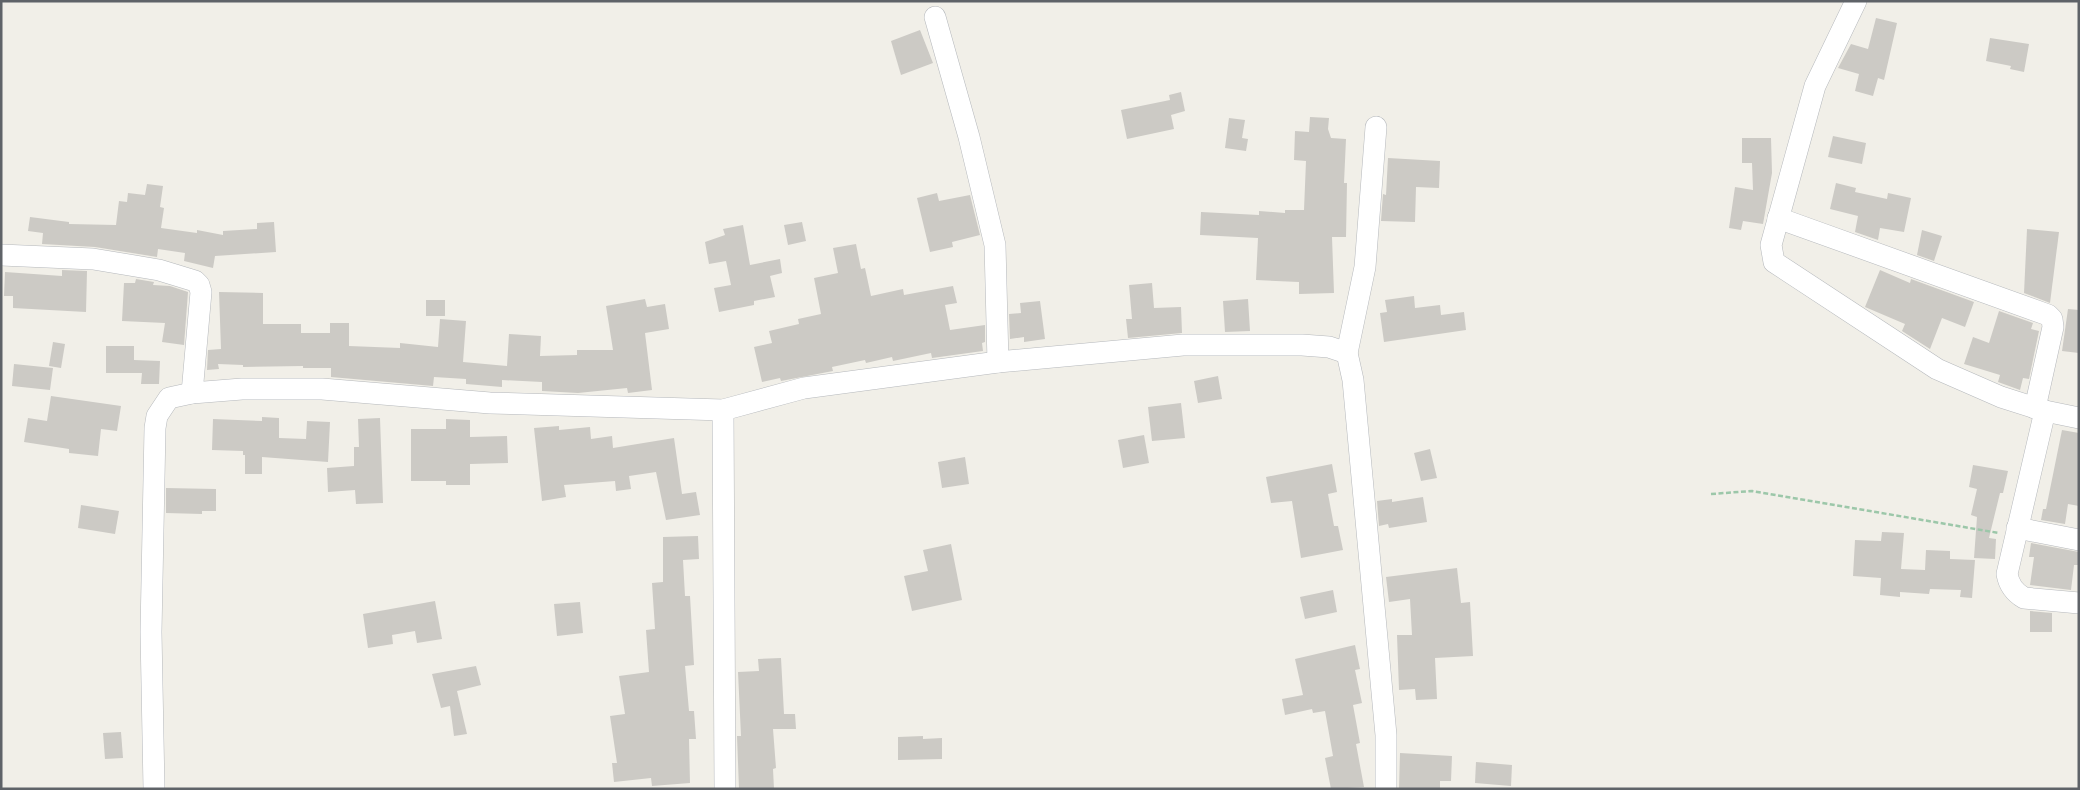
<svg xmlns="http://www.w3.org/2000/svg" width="2080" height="790" viewBox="0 0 2080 790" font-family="Overpass,sans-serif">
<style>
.building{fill:#cccac5}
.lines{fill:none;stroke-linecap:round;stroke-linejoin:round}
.minor-casing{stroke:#b5b8bc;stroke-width:22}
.path{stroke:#9cc7a9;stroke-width:2.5;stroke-dasharray:5 2.5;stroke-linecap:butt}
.minor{stroke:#fff;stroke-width:21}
</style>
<rect width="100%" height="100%" fill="#f1efe8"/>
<!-- building -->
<g class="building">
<path d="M1876,18l21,5 -13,57 -6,-2 -5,18 -18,-5 4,-17 -21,-6 13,-24 17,5z"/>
<path d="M920,30l13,33 -32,12 -10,-34z"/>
<path d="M1990,38l39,6 -5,28 -14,-3 1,-3 -25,-5z"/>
<path d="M1181,92l4,19 -14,4 3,14 -47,10 -6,-29 49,-10 -1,-5z"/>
<path d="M1310,117l19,1 -1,11 3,9 15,1 -2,44h3l-1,54h-14l2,56 -35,1v-12l-43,-2 2,-42 -58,-3 1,-23 58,3v-4l26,2v-3h19l2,-49 -12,-1 1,-29 14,1z"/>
<path d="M1229,118l16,2 -3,18 6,1 -2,12 -21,-3z"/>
<path d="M1833,136l33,7 -4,21 -34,-7z"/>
<path d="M1742,138h29l1,35 -9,51 -20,-3 -2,9 -12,-2 6,-41 18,3 -1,-27h-10z"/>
<path d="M1388,158l52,3 -1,27 -23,-1 -1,35 -34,-1 2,-27 3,1z"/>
<path d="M1836,183l20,5 -1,4 32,7 1,-6 23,5 -7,34 -24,-4 -2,12 -23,-8 3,-16 -28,-7z"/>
<path d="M147,184l16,2 -3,21 4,1 -3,20 36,5v-3l26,5v-4l34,-2v-6l17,-1 2,30 -61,4 -2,12 -29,-7 1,-8 -27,-4 -1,8 -62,-10 -53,-3 1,-11 -15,-2 2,-14 39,5v2l47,1 3,-24 8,1 1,-9 17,2z"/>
<path d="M937,193l2,8 31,-6 10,40 -28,7 1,5 -23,5 -13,-54z"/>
<path d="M802,222l4,19 -18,4 -4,-20z"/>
<path d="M743,225l7,40 30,-6 2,14 -12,3 5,21 -21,4v4l-35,7 -5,-24 17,-3 -5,-24 -17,3 -4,-22 20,-7 -2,-6z"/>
<path d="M2027,229l32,3 -9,71 -26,-10z"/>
<path d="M1922,230l20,6 -8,25 -17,-6z"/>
<path d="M856,244l5,25 4,-1 6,28 32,-7 1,6 49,-9 4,17 -12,2 5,25 35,-5v17l-3,1 1,8 -51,7 -1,-5 -38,8 -1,-4 -26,6 -1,-3 -33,7 1,4 -52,10 -1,-3 -18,4 -8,-35 18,-4 -3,-12 30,-7 -1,-5 23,-5 -7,-36 24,-5 -5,-25z"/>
<path d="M62,270l25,1 -1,41 -73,-4v-12h-9l1,-24 57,4z"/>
<path d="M1880,270l30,13 1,-4 63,23 -9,25 -23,-9 -12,31 -28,-18 3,-7 -40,-17z"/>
<path d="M136,279l18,3 -1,3 17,1 18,6 -4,53 -22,-3 3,-19 -43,-2 2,-38h11z"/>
<path d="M1152,283l2,25 27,-1 1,26 -54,5 -2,-19h6l-3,-34z"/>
<path d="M219,292l44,1v31h38v9h29v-10h19v23l51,2v-5l38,4 2,-28 26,2 -3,41 44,4 2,-32 32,2 -1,20 37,-1v-5h36l-7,-44 39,-7 2,8 18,-3 4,25 -24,4 7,57 -24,3 -1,-5 -49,5 -36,-2v-9l-40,-2v7l-36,-3v-5l-32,-2 -1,9 -102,-9v-9h-28v-2l-60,1v-2l-25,-1 1,5 -12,1 1,-20 13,-1z"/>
<path d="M1414,296l1,12 25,-3 1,10 23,-3 2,18 -82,12 -4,-29 7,-1 -2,-12z"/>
<path d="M1248,299l2,32 -25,1 -2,-31z"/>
<rect x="426" y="300" width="19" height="16"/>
<path d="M1040,301l5,38 -21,3v-5l-14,2 -1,-25 12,-1 -1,-10z"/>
<path d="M2068,309l11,1v43l-17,-2z"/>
<path d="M1999,311l34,12 -2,6 8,2 -10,48 -6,-1 -3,12 -22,-8 2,-7 -36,-11 9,-27 16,6z"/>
<path d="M53,342l12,2 -4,24 -12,-2z"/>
<path d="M106,346h28v14l26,1 -1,23h-18l1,-11h-36z"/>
<path d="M14,364l39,4 -3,22 -38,-4z"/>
<path d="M1218,376l4,23 -24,4 -4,-22z"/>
<path d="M51,396l70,10 -4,25 -16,-2 -3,27 -29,-3v-4l-45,-7 4,-24 19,3z"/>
<path d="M1181,403l4,35 -33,3 -4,-34z"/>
<path d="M262,417l17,1v20l27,1 1,-18 23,1 -2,40 -66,-5v17h-17v-19h-2v-4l-31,-1 1,-31 49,2z"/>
<path d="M380,418l3,85 -27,1 -1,-14 -27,2 -1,-24 27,-2v-19h5l-1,-28z"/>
<path d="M446,419l24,1v17l37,-1 1,27 -38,1v21h-24v-4h-35v-52h35z"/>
<path d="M559,426v4l31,-3 1,12 21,-3 1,12 61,-10 8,56 14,-2 4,23 -34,5 -10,-48 -27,4 2,13 -15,2 -1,-10 -51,4 2,12 -24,4 -8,-73z"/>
<path d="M2062,430l17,3v73l-11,-2 -3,20 -24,-4 2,-11h3z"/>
<path d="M1144,435l5,28 -26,5 -5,-28z"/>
<path d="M1430,449l7,29 -16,3 -7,-28z"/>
<path d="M965,457l4,27 -27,4 -4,-26z"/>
<path d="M1332,464l5,28 -9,2 6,32h4l5,24 -42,8 -9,-57 -21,2 -5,-26z"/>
<path d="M1973,465l35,6 -5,22h-3l-11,45 7,1 -1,20 -21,-1 3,-41 -6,-2 6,-26 -8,-2z"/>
<path d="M166,488l50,1v22h-14v3l-36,-1z"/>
<path d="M1423,497l4,25 -38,6 -1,-4 -9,2 -2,-25 15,-2v3z"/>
<path d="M81,505l38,6 -4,23 -37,-6z"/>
<path d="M1882,532l22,1 -3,36 24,1 1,-20 24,1v8l25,1 -3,38 -12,-1 1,-7 -31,-1 -1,5 -29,-2v5l-20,-2 1,-17 -28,-2 2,-36 26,1z"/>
<path d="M698,536l1,23 -16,1 2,36h5l4,69 -9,1 4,45h5l2,28h-7l1,44 -38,3 -1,-8 -37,4 -2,-19h5l-7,-47 15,-2 -6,-38 30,-4 -3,-42 9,-1 -3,-46 11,-1v-45z"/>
<path d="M2031,543l48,9v13h-5l-3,25 -41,-5 4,-28h-5z"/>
<path d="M951,544l11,56 -50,11 -8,-35 24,-5 -5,-21z"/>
<path d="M1457,568l4,35 9,-1 3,54 -38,2 2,41 -21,1 -1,-11 -16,1 -2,-55h15l-2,-36 -21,3 -3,-25z"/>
<path d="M1333,590l4,22 -32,7 -5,-22z"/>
<path d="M435,601l7,38 -25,4 -2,-12 -23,4 1,9 -25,4 -5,-34z"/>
<path d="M580,602l3,31 -26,3 -3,-32z"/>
<path d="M2030,611l22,2v19h-22z"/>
<path d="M1355,645l5,24 -5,1 7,33 -9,2 7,38 -4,1 8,43 -33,2 -6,-31 8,-2 -8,-45 -12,2 -1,-4 -27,6 -3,-16 21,-4 -8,-36z"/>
<path d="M781,658l3,56h11l1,15h-23l3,39 -3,1 1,20h-35l-2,-53h4l-3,-64 21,-1 -1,-12z"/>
<path d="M476,666l5,19 -24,6 10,43 -13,2 -4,-30 -9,2 -9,-34z"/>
<path d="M121,732l2,26 -18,1 -2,-26z"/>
<path d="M923,736v3l19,-1v21l-44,1v-23z"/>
<path d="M1400,753l52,3 -1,25h-11v8h-41z"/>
<path d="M1476,762l36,3 -1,21 -36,-3z"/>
</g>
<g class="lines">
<!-- minor casing -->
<g class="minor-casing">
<g id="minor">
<path d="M1856,1l-41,85 -44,159 3,17 163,107 64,28 44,14 34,7"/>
<path d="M935,17l34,120 26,108 3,117"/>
<path d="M1778,218l270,97 4,4 1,8 -18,81"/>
<path d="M1,255l92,4 66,11 36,11 4,4 2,7 -9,101"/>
<path d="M1347,353l18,-86 11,-140"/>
<path d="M723,410l2,379"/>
<path d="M2045,411l-38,163c2,11 7,18 17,24l55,5"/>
<path d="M2017,528l62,12"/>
<path d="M154,789l-3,-157 4,-204 2,-12 12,-18 23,-5 50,-4h80l168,14 233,7 81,-22 194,-26 185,-17h119l27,2 18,6 6,27 33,355v54"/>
</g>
</g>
<!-- path -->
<path class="path" d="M1711,494l41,-3 247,42"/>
<!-- minor -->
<use href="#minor" class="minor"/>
</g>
<!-- border -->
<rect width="2080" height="790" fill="none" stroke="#5f6368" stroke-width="5"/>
</svg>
